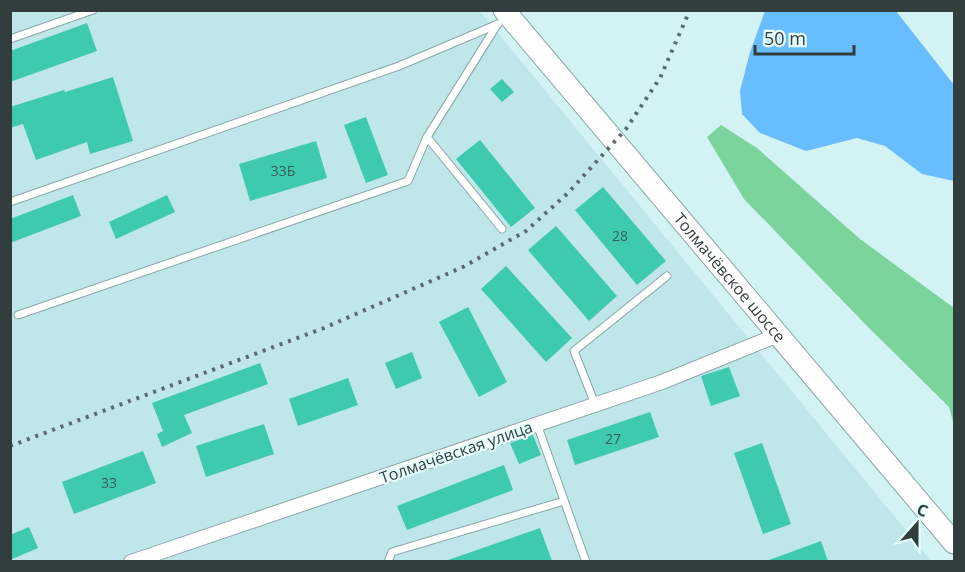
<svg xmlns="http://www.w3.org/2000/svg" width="965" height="572" viewBox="0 0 965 572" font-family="'Open Sans',sans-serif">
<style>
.built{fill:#bfe6e8}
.green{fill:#7bd49c}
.water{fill:#68bdfe}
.building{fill:#3ecaaf}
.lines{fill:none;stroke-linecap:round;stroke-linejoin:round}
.service-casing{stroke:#8aa7a8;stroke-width:9}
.minor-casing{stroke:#8aa7a8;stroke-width:16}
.primary-casing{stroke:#8aa7a8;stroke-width:23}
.service{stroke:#fff;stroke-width:7}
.minor{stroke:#fff;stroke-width:14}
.primary{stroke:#fff;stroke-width:21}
.rail{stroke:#596a6a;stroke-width:4;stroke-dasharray:3 6;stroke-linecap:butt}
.labels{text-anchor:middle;stroke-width:4.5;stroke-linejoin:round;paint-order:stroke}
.number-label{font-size:14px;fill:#35615a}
.street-label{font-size:16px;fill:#323e3e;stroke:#e5feff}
</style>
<rect width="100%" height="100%" fill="#d3f2f3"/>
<!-- built -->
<path class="built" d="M10,11h470l451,550h-920z"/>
<!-- green -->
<path class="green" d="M721,125l36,23 103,91 94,69v117l-5,-18 -82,-81 -123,-127 -37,-62z"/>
<!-- water -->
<path class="water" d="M765,11h131l58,74v96l-32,-7 -37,-28 -28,-8 -51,13 -46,-18 -18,-19 -2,-23 10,-39z"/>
<!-- building -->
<g class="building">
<path d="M87,23l10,28 -87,31v-31z"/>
<path d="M113,77l20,64 -43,13 -3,-12 -51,18 -13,-36 -13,4v-21l54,-17 1,2z"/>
<path d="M502,79l12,13 -12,10 -12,-13z"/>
<path d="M366,117l22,58 -22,8 -22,-58z"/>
<path d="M480,140l55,68 -24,19 -55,-68z"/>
<path d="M316,141l11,37 -77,23 -11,-37z"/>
<path d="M603,187l63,74 -29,24 -62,-75z"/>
<path d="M73,195l8,21 -71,27v-24z"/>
<path d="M167,195l8,17 -59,27 -7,-17z"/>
<path d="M556,226l61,70 -28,25 -61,-71z"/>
<path d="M506,266l66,72 -26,24 -65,-73z"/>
<path d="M468,307l39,75 -28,15 -40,-75z"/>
<path d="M412,352l10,26 -26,11 -11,-26z"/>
<path d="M260,363l8,21 -84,31 8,18 -30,14 -5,-13 6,-3 -11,-28z"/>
<path d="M729,367l11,29 -29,10 -10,-30z"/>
<path d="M348,378l10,27 -60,21 -9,-27z"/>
<path d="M650,412l9,25 -84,28 -8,-25z"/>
<path d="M264,424l10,30 -68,23 -10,-31z"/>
<path d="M533,435l8,20 -22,9 -9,-21z"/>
<path d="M762,443l29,81 -28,10 -29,-81z"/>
<path d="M143,451l13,32 -82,31 -12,-32z"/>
<path d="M504,465l9,25 -106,40 -10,-24z"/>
<path d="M29,527l9,21 -28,12v-25z"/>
<path d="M540,528l12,33h-104v-1z"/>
<path d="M821,541l7,20h-59v-1z"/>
</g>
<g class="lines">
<!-- service casing -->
<g class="service-casing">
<g id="service">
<path d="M10,39l83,-29"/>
<path d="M427,137l75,92"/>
<path d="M10,202l389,-136 99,-42"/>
<path d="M18,315l390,-134 19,-44 70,-112"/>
<path d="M595,404l-21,-53 93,-75"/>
<path d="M537,424l49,138"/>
<path d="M388,562l4,-10 172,-51"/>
</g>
</g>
<!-- minor casing -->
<g class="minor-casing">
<path id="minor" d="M131,562l531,-180 116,-47"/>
</g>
<!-- primary casing -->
<g class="primary-casing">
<g id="primary">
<path id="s1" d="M504,10l450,533"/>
</g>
</g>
<!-- service -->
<use href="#service" class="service"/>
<!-- minor -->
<use href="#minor" class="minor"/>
<!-- primary -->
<use href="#primary" class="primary"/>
<!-- rail -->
<path class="rail" d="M10,446l314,-118 139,-61 63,-36 42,-38 58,-64 34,-51 30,-68"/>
</g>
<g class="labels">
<!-- number labels -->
<g class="number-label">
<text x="283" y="176">33Б</text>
<text x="620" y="241">28</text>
<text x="613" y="444">27</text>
<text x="109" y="488">33</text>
</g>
<!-- street labels -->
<g class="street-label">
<text dy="6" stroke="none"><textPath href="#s1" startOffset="350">Толмачёвское шоссе</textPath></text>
<text transform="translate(456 452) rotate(-19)" y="6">Толмачёвская улица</text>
</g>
</g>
<!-- border -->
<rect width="965" height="572" fill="none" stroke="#323e3e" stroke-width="24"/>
<!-- north arrow -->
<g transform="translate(917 524) rotate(21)" stroke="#e5feff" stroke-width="4.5" paint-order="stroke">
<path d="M0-4.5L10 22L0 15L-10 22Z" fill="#323e3e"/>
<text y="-9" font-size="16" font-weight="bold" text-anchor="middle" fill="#323e3e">С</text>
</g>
<!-- scale -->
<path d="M755 45v9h99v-9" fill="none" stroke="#323e3e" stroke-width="3"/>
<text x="764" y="45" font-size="18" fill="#323e3e" stroke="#e5feff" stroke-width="4.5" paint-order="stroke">50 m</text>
</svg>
